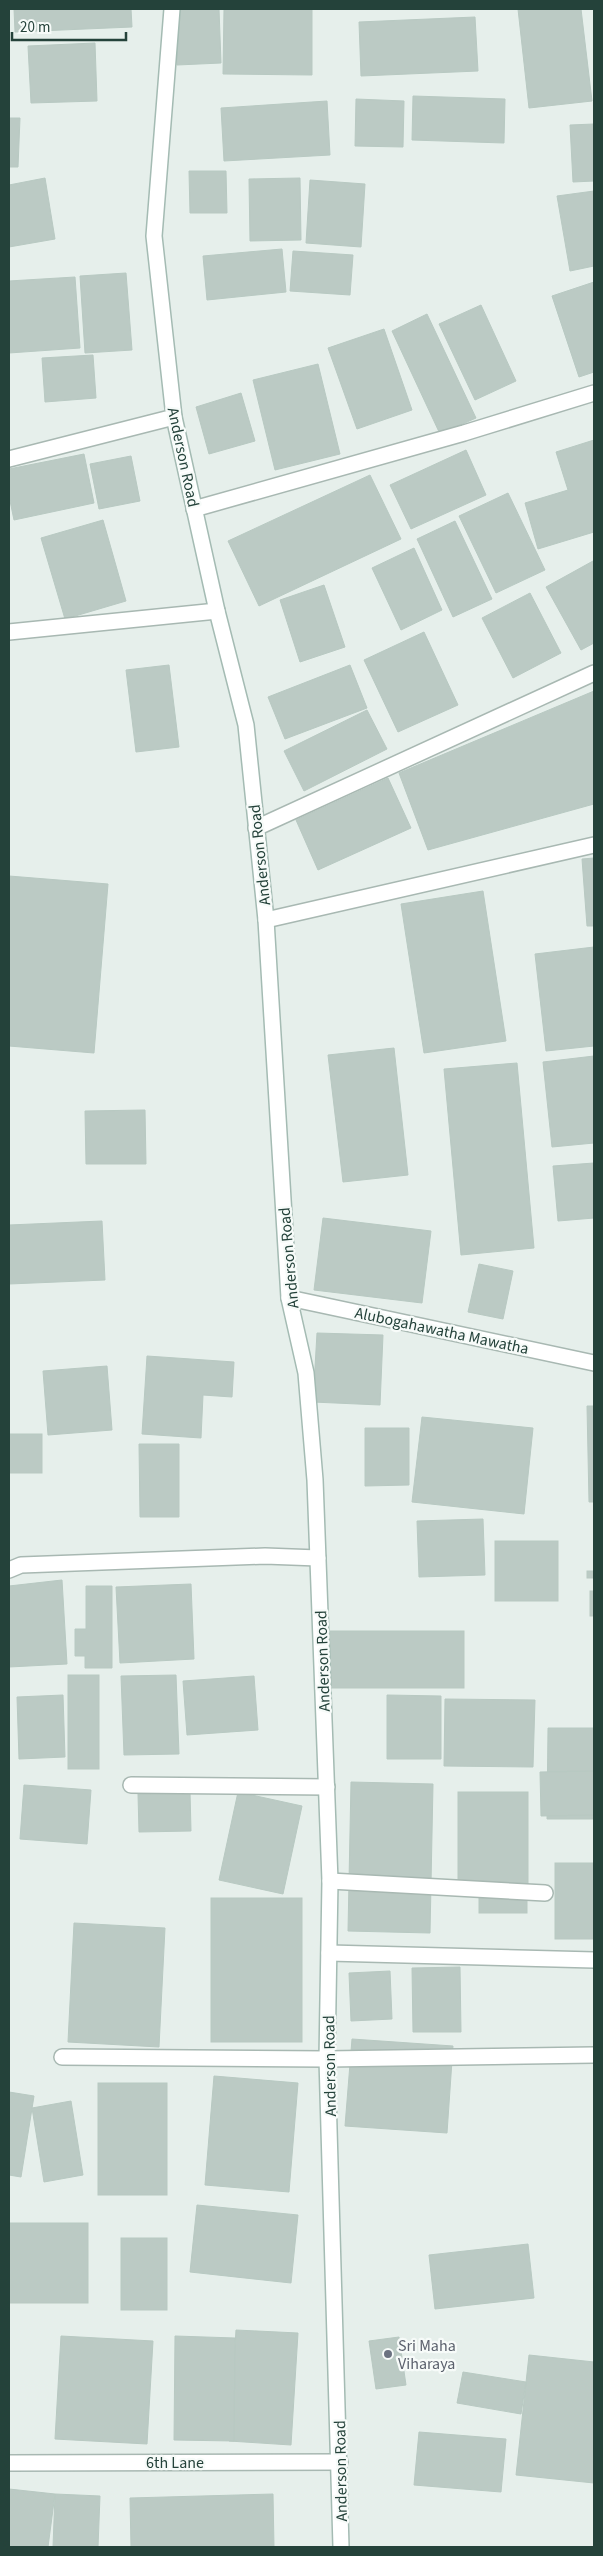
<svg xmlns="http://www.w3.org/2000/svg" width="603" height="2556" viewBox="0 0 603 2556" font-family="'Source Sans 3',sans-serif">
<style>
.building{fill:#bbcac4;stroke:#b8c9c2}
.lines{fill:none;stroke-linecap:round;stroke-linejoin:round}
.street-casing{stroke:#a8b8b2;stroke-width:18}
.secondary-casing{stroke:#a4bbb3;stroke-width:18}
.street{stroke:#fff;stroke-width:15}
.secondary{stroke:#fff;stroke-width:15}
.worship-dot{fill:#6b7280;stroke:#f7fbf9;stroke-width:2}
.labels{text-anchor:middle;stroke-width:4.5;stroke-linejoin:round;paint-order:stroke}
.street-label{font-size:16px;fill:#24423a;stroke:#f7fbf9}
.worship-label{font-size:16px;fill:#5b616d;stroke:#f7fbf9;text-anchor:start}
</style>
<rect width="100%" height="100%" fill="#e6efeb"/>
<!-- building -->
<g class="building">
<path d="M14,9h117l1,18 -117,5z"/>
<path d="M175,9h44l2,54 -44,2z"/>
<path d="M224,9h88v66l-89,-1z"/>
<path d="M518,9h63l11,92 -63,7z"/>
<path d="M475,17l3,54 -117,5 -2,-54z"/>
<path d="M95,43l2,58 -66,2 -3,-57z"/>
<path d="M413,96l92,3 -1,44 -92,-3z"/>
<path d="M356,99l48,2 -1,46 -48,-1z"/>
<path d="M327,101l3,54 -106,6 -3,-53z"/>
<path d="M9,118h11l-2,49h-9z"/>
<path d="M594,124v57l-21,1 -3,-57z"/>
<path d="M189,171h37l1,42h-37z"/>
<path d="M45,178l10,61 -46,8v-62z"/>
<path d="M300,178l1,62 -51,1 -1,-62z"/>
<path d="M310,180l55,4 -4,63 -55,-4z"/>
<path d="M594,191v75l-24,5 -13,-75z"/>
<path d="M282,249l4,43 -79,8 -4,-44z"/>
<path d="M293,251l60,4 -3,40 -60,-4z"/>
<path d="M126,273l6,77 -47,3 -5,-77z"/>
<path d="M75,277l5,71 -71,5v-72z"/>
<path d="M594,282v90l-15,5 -27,-81z"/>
<path d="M481,305l35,76 -41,19 -36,-76z"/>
<path d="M427,314l49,104 -36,16 -48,-103z"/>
<path d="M384,329l28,81 -55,19 -29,-81z"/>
<path d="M93,355l3,43 -51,4 -3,-44z"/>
<path d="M318,364l22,90 -65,16 -22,-90z"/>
<path d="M241,393l14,48 -46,13 -13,-47z"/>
<path d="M594,440v92l-56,17 -13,-46 43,-13 -12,-38z"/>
<path d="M466,450l20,45 -75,34 -21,-44z"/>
<path d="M84,454l10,49 -80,17 -5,-24v-27z"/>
<path d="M131,456l9,45 -41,8 -9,-45z"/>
<path d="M370,475l31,64 -142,67 -31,-65z"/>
<path d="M508,493l37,77 -49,23 -37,-77z"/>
<path d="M103,520l23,81 -61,18 -24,-81z"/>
<path d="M455,521l37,78 -39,18 -36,-78z"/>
<path d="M414,548l28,62 -41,20 -29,-62z"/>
<path d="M593,561l1,82 -13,7 -35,-63z"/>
<path d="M324,585l21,62 -45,15 -20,-62z"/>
<path d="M530,593l31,60 -48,25 -31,-60z"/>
<path d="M424,632l34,73 -60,27 -34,-72z"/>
<path d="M169,665l10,82 -43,5 -10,-82z"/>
<path d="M350,665l17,43 -82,31 -17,-42z"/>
<path d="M594,691v113l-166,46 -29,-77z"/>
<path d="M367,710l20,39 -83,42 -20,-40z"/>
<path d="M388,778l23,50 -93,42 -22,-50z"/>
<path d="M594,858v68h-7l-5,-67z"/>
<path d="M9,876l99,8 -14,169 -85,-7z"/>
<path d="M483,891l23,150 -82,12 -23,-149z"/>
<path d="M594,947v99l-48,5 -11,-97z"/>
<path d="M394,1048l14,127 -65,7 -15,-127z"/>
<path d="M594,1056v87l-42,4 -9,-85z"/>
<path d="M517,1063l17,185 -73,7 -17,-186z"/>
<path d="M145,1110l1,54h-60l-1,-53z"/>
<path d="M594,1163v55l-36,3 -5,-55z"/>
<path d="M323,1218l108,13 -9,72 -108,-13z"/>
<path d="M102,1221l3,59 -96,4v-59z"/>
<path d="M479,1264l34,7 -10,48 -35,-7z"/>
<path d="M317,1333l66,2 -3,70 -67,-3z"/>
<path d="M147,1356l87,6 -2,35 -29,-2 -2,43 -59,-4z"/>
<path d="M107,1366l5,64 -64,5 -5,-64z"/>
<path d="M587,1406h7v96h-5z"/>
<path d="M422,1417l111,11 -9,86 -112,-12z"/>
<path d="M365,1428h44v57l-44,1z"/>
<rect x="9" y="1434" width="33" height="39"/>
<path d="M139,1444h40v73h-39z"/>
<path d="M483,1519l2,56 -66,2 -2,-56z"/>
<rect x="495" y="1541" width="63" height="60"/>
<rect x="587" y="1571" width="7" height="7"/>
<path d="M62,1580l5,84 -58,3v-81z"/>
<path d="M191,1584l3,75 -74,4 -4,-76z"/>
<path d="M86,1586h26v82h-27v-12h-10v-27h11z"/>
<rect x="590" y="1591" width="4" height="25"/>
<rect x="330" y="1631" width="134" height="57"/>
<rect x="68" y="1675" width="31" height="94"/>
<path d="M176,1675l3,79 -55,1 -3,-79z"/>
<path d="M254,1676l4,54 -71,5 -4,-54z"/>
<path d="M63,1695l2,62 -46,2 -2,-62z"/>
<path d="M387,1695l54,1v63h-54z"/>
<path d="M445,1699l90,1 -2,67 -89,-1z"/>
<path d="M548,1728h46v91h-47z"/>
<path d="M594,1771v44l-53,1 -1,-44z"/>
<path d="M351,1782l82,2 -3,149 -82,-2z"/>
<path d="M24,1785l67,5 -4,54 -67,-5z"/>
<path d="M190,1792l1,39 -52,1 -1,-38z"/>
<path d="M238,1792l64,14 -19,88 -64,-14z"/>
<rect x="458" y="1792" width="70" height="94"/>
<rect x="555" y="1863" width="39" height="76"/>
<rect x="479" y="1895" width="48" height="18"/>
<rect x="211" y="1898" width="91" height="144"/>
<path d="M74,1923l91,5 -6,119 -91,-5z"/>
<path d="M460,1967l1,65h-48l-1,-64z"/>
<path d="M390,1971l2,48 -41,2 -2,-48z"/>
<path d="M352,2039l101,7 -6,87 -102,-7z"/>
<path d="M214,2076l84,7 -9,109 -84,-7z"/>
<rect x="98" y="2083" width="69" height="112"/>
<path d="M9,2092l25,4 -13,81 -12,-2z"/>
<path d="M71,2101l12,74 -39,7 -12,-74z"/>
<path d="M197,2205l101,10 -7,68 -101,-11z"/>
<rect x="9" y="2223" width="79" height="80"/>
<rect x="121" y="2238" width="46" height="72"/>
<path d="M528,2244l6,54 -99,11 -6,-54z"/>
<path d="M236,2330l62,3 -7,112 -62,-4z"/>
<path d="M61,2336l92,5 -6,103 -92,-5z"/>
<path d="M175,2336l60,2 -1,103 -60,-1z"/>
<path d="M399,2337l7,48 -30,4 -7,-48z"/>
<path d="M529,2355l65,7v121l-78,-8z"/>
<path d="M463,2372l63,10 -5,32 -64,-11z"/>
<path d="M419,2432l87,7 -5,53 -87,-7z"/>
<path d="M9,2489l46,5 -7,53h-39z"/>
<path d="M55,2494l45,2 -2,51h-45z"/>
<path d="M273,2494l1,53h-143l-1,-49z"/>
</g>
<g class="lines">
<!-- street casing -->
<g class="street-casing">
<g id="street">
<path d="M9,459l165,-42"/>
<path d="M194,509l270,-76 130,-40"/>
<path d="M9,632l208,-21"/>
<path d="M256,828l338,-155"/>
<path d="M266,920l328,-75"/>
<path d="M289,1298l305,65"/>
<path d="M9,1570l12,-5 244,-9 53,2"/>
<path d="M131,1785l196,2"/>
<path d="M330,1881l215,12"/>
<path d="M329,1953l265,7"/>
<path d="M62,2057l265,2 267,-4"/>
<path d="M9,2463l331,-1"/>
</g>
</g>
<!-- secondary casing -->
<g class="secondary-casing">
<path id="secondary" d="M172,9l-18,227 20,181 43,194 29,114 20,195 23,378 17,75 9,107 15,401 -3,178 14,488"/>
</g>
<!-- street -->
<use href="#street" class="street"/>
<!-- secondary -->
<use href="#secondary" class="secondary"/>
</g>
<!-- markers -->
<circle class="worship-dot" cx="388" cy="2354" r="5"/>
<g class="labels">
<!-- street labels -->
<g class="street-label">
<text transform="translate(184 457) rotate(78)" y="6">Anderson Road</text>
<text transform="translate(259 855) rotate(-96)" y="6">Anderson Road</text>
<text transform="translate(288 1258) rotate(-95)" y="6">Anderson Road</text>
<text transform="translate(442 1330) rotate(12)" y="6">Alubogahawatha Mawatha</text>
<text transform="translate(322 1661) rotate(-92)" y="6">Anderson Road</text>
<text transform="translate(329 2066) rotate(-91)" y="6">Anderson Road</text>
<text x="175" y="2468">6th Lane</text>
<text transform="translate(340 2471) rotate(-91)" y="6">Anderson Road</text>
</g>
<!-- worship labels -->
<g class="worship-label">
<text x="398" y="2351">Sri Maha<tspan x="398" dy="18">Viharaya</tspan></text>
</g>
</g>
<!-- border -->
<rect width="603" height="2556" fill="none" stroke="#24423a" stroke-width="20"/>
<!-- scale -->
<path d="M12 32v8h114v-8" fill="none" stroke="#24423a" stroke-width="2.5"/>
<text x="20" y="32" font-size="15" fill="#24423a" stroke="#f7fbf9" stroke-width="4" paint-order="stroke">20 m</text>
</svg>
